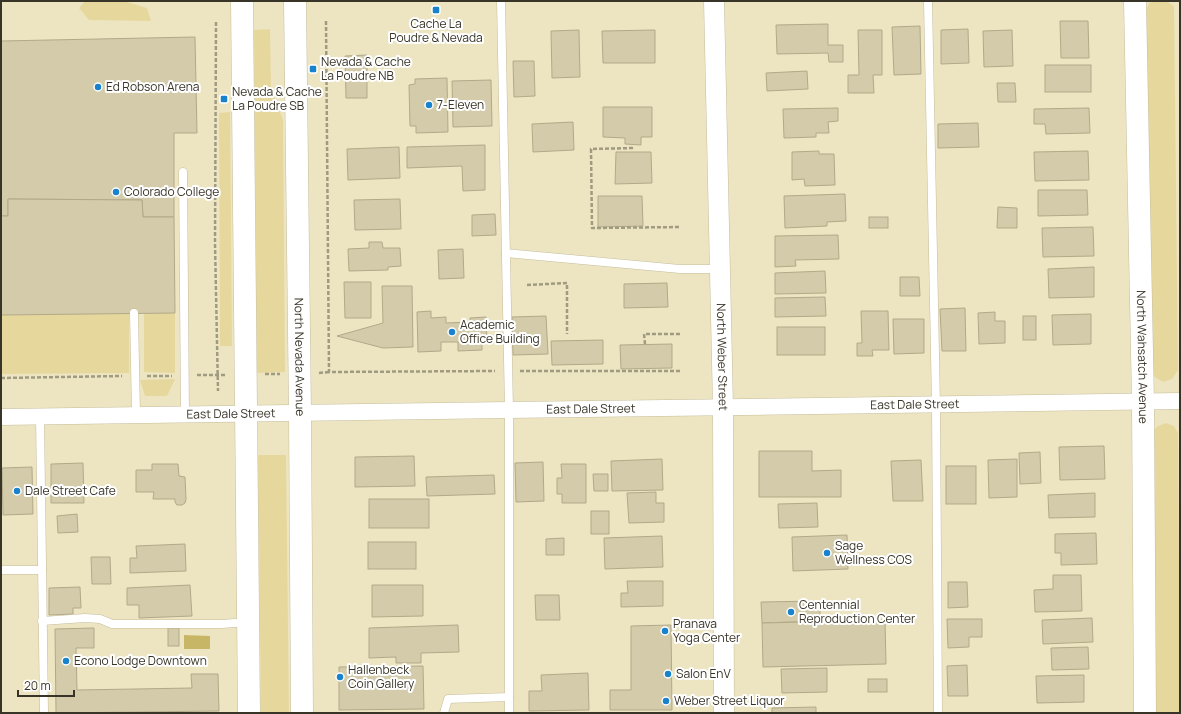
<svg xmlns="http://www.w3.org/2000/svg" width="1181" height="714" viewBox="0 0 1181 714" font-family="Manrope,sans-serif">
<style>
.green{fill:#e6d89d}
.water{fill:#c8b667}
.building{fill:#d3cba9;stroke:#b1a988}
.lines{fill:none;stroke-linecap:round;stroke-linejoin:round}
.service-casing{stroke:#c5bd9b;stroke-width:9}
.minor-casing{stroke:#c5bd9b;stroke-width:17}
.tertiary-casing{stroke:#c5bd9b;stroke-width:21}
.secondary-casing{stroke:#c5bd9b;stroke-width:23}
.primary-casing{stroke:#c5bd9b;stroke-width:23}
.path{stroke:#a09a80;stroke-width:2.5;stroke-dasharray:4 2;stroke-linecap:butt}
.service{stroke:#fff;stroke-width:8}
.minor{stroke:#fff;stroke-width:16}
.tertiary{stroke:#fff;stroke-width:20}
.secondary{stroke:#fff;stroke-width:22}
.primary{stroke:#fff;stroke-width:22}
.poi-dot{fill:#1982cd;stroke:#fff;stroke-width:1.5}
.labels{text-anchor:middle;stroke-width:4;stroke-linejoin:round;paint-order:stroke}
.poi-label{font-size:12px;fill:#383427;stroke:#fff;text-anchor:start}
.street-label{font-size:12px;fill:#383427;stroke:#fff}
</style>
<rect width="100%" height="100%" fill="#ede5c2"/>
<!-- green -->
<g class="green">
<path d="M85,1h39l23,7 4,13 -62,-1 -10,-12z"/>
<path d="M1156,1h10l8,5 4,364 -6,9 -9,3 -8,-5 -5,-6 -4,-360 3,-8z"/>
<path d="M270,29l1,59 12,32 2,252 -28,1 -3,-343z"/>
<path d="M230,112l2,234h-12l-1,-233z"/>
<path d="M129,313v60l-128,1v-59z"/>
<path d="M144,313h31v60l-31,-1z"/>
<path d="M175,379l-8,17h-22l-5,-16z"/>
<path d="M1166,423l8,3 4,7 2,280h-26l-3,-280 7,-7z"/>
<path d="M258,455h28l3,258h-28z"/>
</g>
<!-- water -->
<path class="water" d="M184,635l26,1v13h-26z"/>
<!-- building -->
<g class="building">
<path d="M1060,21h28l1,37h-28z"/>
<path d="M828,24v21h15v17h-14l-1,-9 -51,1 -1,-29z"/>
<path d="M920,26l1,48 -27,1 -2,-48z"/>
<path d="M968,29l1,34 -28,1v-34z"/>
<path d="M579,30l1,47 -28,1 -1,-47z"/>
<path d="M655,30v33h-52l-1,-32z"/>
<path d="M858,30h24v45h-9l1,18h-26v-18h11z"/>
<path d="M1012,30l1,36 -29,1 -1,-36z"/>
<path d="M195,37l2,96h-23v84h-31l-1,-17 -134,-1v17h-7v-175z"/>
<path d="M367,55v43h-21l-1,-42z"/>
<path d="M513,61h21l1,35 -21,1z"/>
<rect x="1045" y="65" width="46" height="27"/>
<path d="M807,71l1,18 -41,2 -1,-18z"/>
<path d="M447,78l1,54 -32,1v-7h-6l-1,-41 6,-1v-5z"/>
<path d="M491,80l1,46 -39,1 -1,-46z"/>
<path d="M997,83h18l1,19h-18z"/>
<path d="M603,107h49v30h-11v8l-16,-1v-6l-22,-1z"/>
<path d="M838,108v13l-10,1 1,11h-13v4l-32,1 -1,-29z"/>
<path d="M1089,108l1,25 -44,1 -1,-10h-11v-15z"/>
<path d="M573,122l1,28 -41,2 -1,-28z"/>
<path d="M978,123l1,24 -41,1v-24z"/>
<path d="M485,145v45l-22,1 -1,-25 -55,2v-21z"/>
<path d="M399,147l1,31 -52,2 -1,-31z"/>
<path d="M819,151v3h15l1,31 -30,1 -1,-7 -12,1v-28z"/>
<path d="M1088,151l1,29 -54,1 -1,-29z"/>
<path d="M616,152h35l1,31 -37,1z"/>
<path d="M1038,190h49l1,25 -50,1z"/>
<path d="M845,194l1,27 -19,1v4l-42,2 -1,-32z"/>
<path d="M598,196h44l1,30 -45,1z"/>
<path d="M8,199l134,1 1,17h31l1,96 -174,2v-99h7z"/>
<path d="M400,199l1,30 -46,1 -1,-30z"/>
<path d="M998,207l19,1v20h-20z"/>
<path d="M495,214l1,21 -24,1v-21z"/>
<rect x="869" y="217" width="19" height="11"/>
<path d="M1093,227l1,29 -51,1 -1,-29z"/>
<path d="M838,235l1,24 -44,1 1,6 -21,1v-31z"/>
<path d="M369,242h13l1,6h17l1,18 -13,1v3l-39,1 -1,-22 21,-1z"/>
<path d="M463,249l1,29 -25,1 -1,-29z"/>
<path d="M1094,267v30l-45,1 -1,-29z"/>
<path d="M825,271l1,22 -51,1v-21z"/>
<path d="M900,277h19l1,19h-20z"/>
<path d="M344,282h27v36h-26z"/>
<path d="M667,283l1,24 -44,1v-24z"/>
<path d="M382,286h30l1,61 -30,1 -46,-12 46,-13z"/>
<path d="M825,297l1,19 -51,1v-19z"/>
<path d="M965,308l1,43h-24l-2,-42z"/>
<path d="M431,311v7l15,-1v6l24,-1v-4l16,-1 1,24h-5v9l-24,1v-9h-17v9l-23,1 -1,-40z"/>
<path d="M861,311h27l1,39h-17l1,6h-16v-13h5z"/>
<path d="M995,312v9h10v22l-26,1 -1,-31z"/>
<path d="M1091,314v30l-38,1 -1,-30z"/>
<path d="M546,316l2,38 -35,1 -1,-38z"/>
<rect x="1023" y="316" width="13" height="24"/>
<path d="M893,319h31v34l-30,1z"/>
<rect x="777" y="327" width="48" height="28"/>
<path d="M603,340v24l-51,1 -1,-24z"/>
<path d="M672,344v24l-51,1 -1,-24z"/>
<path d="M1104,446l1,33 -45,1 -1,-33z"/>
<path d="M759,451h53v20l29,-1v27h-82z"/>
<path d="M1040,452l1,31 -21,1 -1,-31z"/>
<path d="M414,456l1,30 -60,1v-30z"/>
<path d="M662,459l1,31 -51,1 -1,-30z"/>
<path d="M1017,459v38l-28,1 -1,-38z"/>
<path d="M921,460l2,41h-30l-2,-40z"/>
<path d="M543,462l1,39 -28,1 -1,-39z"/>
<path d="M83,463l1,40h-33v-39z"/>
<path d="M152,464h26l1,12 6,1 1,22 -1,4 -3,2h-5l-2,-3v-3h-22l1,-7h-18v-22h16z"/>
<path d="M561,464h25v39h-24v-9h-5v-16h5z"/>
<rect x="946" y="466" width="30" height="38"/>
<path d="M32,467l1,47 -30,1 -1,-47z"/>
<path d="M593,474h15v17h-14z"/>
<path d="M494,475l1,19 -68,2 -1,-19z"/>
<path d="M656,492v11h8v19l-35,1 -2,-30z"/>
<path d="M1095,493v24l-46,1 -1,-23z"/>
<rect x="369" y="499" width="60" height="29"/>
<path d="M817,503l1,24 -39,1 -1,-24z"/>
<rect x="591" y="511" width="18" height="23"/>
<path d="M77,514l1,18 -20,1 -1,-17z"/>
<path d="M1096,533l1,31 -36,1v-12h-6v-19z"/>
<path d="M847,535l1,34 -55,2 -1,-34z"/>
<path d="M662,536l1,31 -58,2 -1,-31z"/>
<path d="M564,538v17h-18v-16z"/>
<rect x="368" y="542" width="48" height="27"/>
<path d="M185,544l1,27 -56,2v-15h7l-1,-12z"/>
<path d="M91,557h19l1,27h-19z"/>
<path d="M1053,575h28l1,36 -47,1 -1,-22 19,-1z"/>
<path d="M627,581h36v25l-42,1v-14h7z"/>
<path d="M948,582h19l1,25 -20,1z"/>
<path d="M190,585l2,31 -53,2v-13h-12v-17z"/>
<path d="M372,585h51v31l-51,1z"/>
<path d="M80,587l1,21h-8v6l-24,1v-27z"/>
<path d="M535,595h24l1,25h-24z"/>
<path d="M820,601v20l-58,2 -1,-21z"/>
<path d="M1092,618l1,24 -50,2 -1,-24z"/>
<path d="M947,619h35v18h-13v10l-21,1z"/>
<path d="M885,620l1,44 -123,3 -1,-44z"/>
<path d="M458,625l1,27 -38,1v10h-25v-6l-27,1v-30z"/>
<path d="M671,625l1,85h-62v-20h21v-64z"/>
<path d="M94,628v20h-18l1,42 115,-2 -1,-14h27l1,37 -163,2 -1,-84z"/>
<rect x="168" y="628" width="11" height="18"/>
<path d="M1088,647l1,22 -37,1 -1,-22z"/>
<path d="M967,665l1,31h-20l-1,-30z"/>
<path d="M423,666l1,43 -85,1v-43z"/>
<path d="M827,668v24l-45,1 -1,-24z"/>
<path d="M588,673l1,37 -60,1v-20h13l-1,-16z"/>
<path d="M1084,675v27l-47,1 -1,-27z"/>
<rect x="868" y="679" width="19" height="13"/>
<path d="M816,707v6h-44v-5z"/>
</g>
<g class="lines">
<!-- service casing -->
<g class="service-casing">
<g id="service">
<path d="M501,1l8,409v303"/>
<path d="M928,1l8,404 2,308"/>
<path d="M183,172l2,242"/>
<path d="M506,253l174,16h39"/>
<path d="M134,313l2,102"/>
<path d="M40,416l4,297"/>
<path d="M1,570h41"/>
<path d="M42,621l43,-3 15,1 12,5h110l26,-2"/>
<path d="M444,713l4,-14 61,-2"/>
</g>
</g>
<!-- minor casing -->
<g class="minor-casing">
<g id="minor">
<path id="s1" d="M1,417l1179,-16"/>
</g>
</g>
<!-- tertiary casing -->
<g class="tertiary-casing">
<g id="tertiary">
<path id="s2" d="M714,1l9,406 1,306"/>
</g>
</g>
<!-- secondary casing -->
<g class="secondary-casing">
<g id="secondary">
<path id="s3" d="M1135,1l8,401 2,311"/>
</g>
</g>
<!-- primary casing -->
<g class="primary-casing">
<g id="primary">
<path d="M242,1l7,712"/>
<path id="s4" d="M295,1l5,412 2,300"/>
</g>
</g>
<!-- path -->
<g class="path">
<path d="M326,21l3,351 166,-1"/>
<path d="M216,22l-1,221 3,148"/>
<path d="M633,148l-42,1 1,79 88,-1"/>
<path d="M527,285l40,-2v51"/>
<path d="M645,344l-1,-10h37"/>
<path d="M520,371h162"/>
<path d="M319,373l10,-1"/>
<path d="M265,374h15"/>
<path d="M197,375h29"/>
<path d="M147,376h25"/>
<path d="M1,378l121,-2"/>
</g>
<!-- service -->
<use href="#service" class="service"/>
<!-- minor -->
<use href="#minor" class="minor"/>
<!-- tertiary -->
<use href="#tertiary" class="tertiary"/>
<!-- secondary -->
<use href="#secondary" class="secondary"/>
<!-- primary -->
<use href="#primary" class="primary"/>
</g>
<!-- markers -->
<g class="poi-dot">
<rect x="432" y="6" width="8" height="8" rx="2"/>
<rect x="309" y="65" width="8" height="8" rx="2"/>
<circle cx="98" cy="87" r="4"/>
<rect x="220" y="95" width="8" height="8" rx="2"/>
<circle cx="429" cy="105" r="4"/>
<circle cx="116" cy="192" r="4"/>
<circle cx="452" cy="332" r="4"/>
<circle cx="17" cy="491" r="4"/>
<circle cx="827" cy="553" r="4"/>
<circle cx="791" cy="612" r="4"/>
<circle cx="665" cy="631" r="4"/>
<circle cx="66" cy="661" r="4"/>
<circle cx="668" cy="674" r="4"/>
<circle cx="340" cy="677" r="4"/>
<circle cx="666" cy="701" r="4"/>
</g>
<g class="labels">
<!-- poi labels -->
<g class="poi-label">
<text x="436" y="28" text-anchor="middle">Cache La<tspan x="436" dy="14">Poudre &amp; Nevada</tspan></text>
<text x="321" y="66">Nevada &amp; Cache<tspan x="321" dy="14">La Poudre NB</tspan></text>
<text x="106" y="91">Ed Robson Arena</text>
<text x="232" y="96">Nevada &amp; Cache<tspan x="232" dy="14">La Poudre SB</tspan></text>
<text x="437" y="109">7-Eleven</text>
<text x="124" y="196">Colorado College</text>
<text x="460" y="329">Academic<tspan x="460" dy="14">Office Building</tspan></text>
<text x="25" y="495">Dale Street Cafe</text>
<text x="835" y="550">Sage<tspan x="835" dy="14">Wellness COS</tspan></text>
<text x="799" y="609">Centennial<tspan x="799" dy="14">Reproduction Center</tspan></text>
<text x="673" y="628">Pranava<tspan x="673" dy="14">Yoga Center</tspan></text>
<text x="74" y="665">Econo Lodge Downtown</text>
<text x="348" y="674">Hallenbeck<tspan x="348" dy="14">Coin Gallery</tspan></text>
<text x="676" y="678">Salon EnV</text>
<text x="674" y="705">Weber Street Liquor</text>
</g>
<!-- street labels -->
<g class="street-label">
<text dy="4" stroke="none"><textPath href="#s4" startOffset="356">North Nevada Avenue</textPath></text>
<text dy="4" stroke="none"><textPath href="#s2" startOffset="356">North Weber Street</textPath></text>
<text dy="4" stroke="none"><textPath href="#s3" startOffset="356">North Wahsatch Avenue</textPath></text>
<text dy="4" stroke="none"><textPath href="#s1" startOffset="914">East Dale Street</textPath></text>
<text dy="4" stroke="none"><textPath href="#s1" startOffset="590">East Dale Street</textPath></text>
<text dy="4" stroke="none"><textPath href="#s1" startOffset="230">East Dale Street</textPath></text>
</g>
</g>
<!-- border -->
<rect width="1181" height="714" fill="none" stroke="#383427" stroke-width="4"/>
<!-- scale -->
<path d="M18 690v6h56v-6" fill="none" stroke="#383427" stroke-width="2"/>
<text x="24" y="690" font-size="12" fill="#383427" stroke="#ffffff" stroke-width="3" paint-order="stroke">20 m</text>
</svg>
